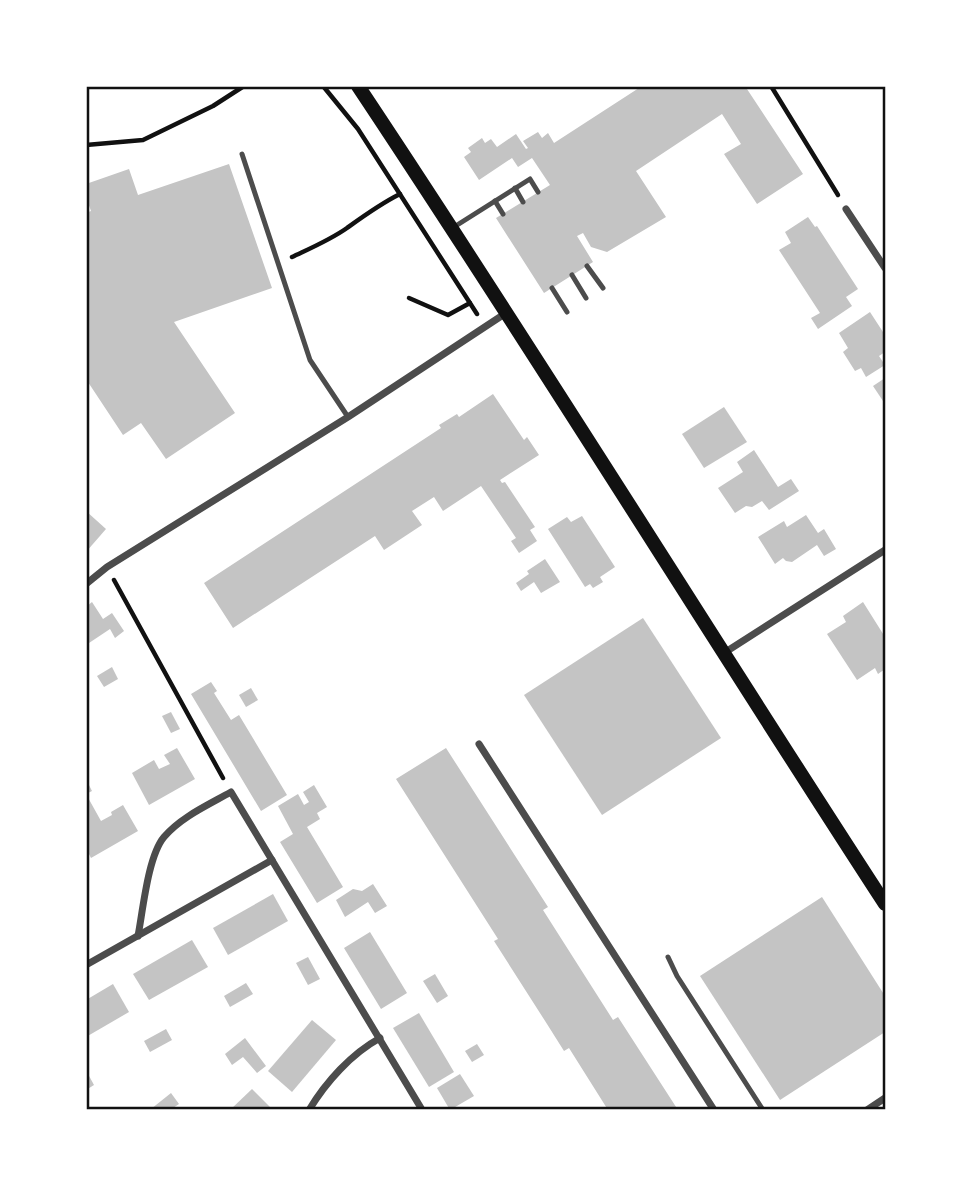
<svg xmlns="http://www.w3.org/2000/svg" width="971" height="1196" viewBox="0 0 971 1196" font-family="Ubuntu,sans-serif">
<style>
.building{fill:#c4c4c4}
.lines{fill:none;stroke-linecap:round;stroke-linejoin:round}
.path{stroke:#111;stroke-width:4.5}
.service{stroke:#4c4c4c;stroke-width:5}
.minor{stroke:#4c4c4c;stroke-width:7}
.secondary{stroke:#111;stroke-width:14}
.neatline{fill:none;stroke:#111;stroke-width:2.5}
</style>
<rect width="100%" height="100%" fill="#fff"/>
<!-- building -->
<g class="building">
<path d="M642,86h103l58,88 -46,30 -33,-50 17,-10 -19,-30 -86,57 30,46 -59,35 -16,-5 -8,-14 -6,3 16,26 -49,31 -48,-75 54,-33 -18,-27 -14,9 -6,-9 -33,22 -15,-23 7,-5 -3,-4 14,-10 3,5 6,-4 6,8 19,-13 10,15 2,-1 -5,-7 15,-9 4,6 6,-5 6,10z"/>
<path d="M229,164l43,124 -98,34 61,91 -69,46 -25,-36 -18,12 -37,-56v-166l5,-2 -5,-14v-13l43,-15 9,26z"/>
<path d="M808,217l7,10 2,-1 41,63 -12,8 6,9 -34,23 -7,-11 9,-5 -41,-63 12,-7 -6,-11z"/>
<path d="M870,312l13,20 2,-1v21l-6,4 6,9 -19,12 -5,-9 -6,3 -12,-19 5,-4 -9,-15z"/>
<path d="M885,378v26l-12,-18z"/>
<path d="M493,394l31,46 3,-3 12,18 -39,25 2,3 3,-1 30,45 -5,3 7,11 -18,12 -8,-12 5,-3 -35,-52 -38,25 -9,-14 -22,14 10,14 -38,25 -9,-14 -142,92 -29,-45 237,-155 -2,-3 18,-11 2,3z"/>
<path d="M724,407l23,35 -43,26 -22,-34z"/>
<path d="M754,450l24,37 13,-8 8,12 -30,19 -7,-9 -10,6 -6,-1 -11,7 -17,-25 25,-16 -6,-10z"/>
<path d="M86,511l20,18 -20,23z"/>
<path d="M806,515l12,18 6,-4 12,20 -12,7 -7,-11 -25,17 -6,-1 -3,-3 -8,6 -17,-27 26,-16 3,6z"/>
<path d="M582,516l33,51 -15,10 3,5 -10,6 -3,-4 -5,3 -37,-58 19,-12 4,5z"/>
<path d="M545,559l15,23 -19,11 -7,-11 -13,9 -5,-8 13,-9 -2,-3z"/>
<path d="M92,602l11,17 9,-6 12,18 -9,7 -5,-9 -24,16v-38z"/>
<path d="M863,602l22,35v32l-7,5 -3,-6 -18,12 -30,-46 19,-12 -3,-6z"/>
<path d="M643,618l78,120 -119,77 -78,-120z"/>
<path d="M112,667l6,12 -14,8 -7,-11z"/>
<path d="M211,682l6,9 -3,2 17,27 8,-5 48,80 -26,16 -70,-117z"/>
<path d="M251,688l7,12 -12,7 -7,-12z"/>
<path d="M171,712l9,17 -9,4 -9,-17z"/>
<path d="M177,748l18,31 -46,26 -17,-32 22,-13 5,9 11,-5 -6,-9z"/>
<path d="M446,748l102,159 -5,3 70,110 5,-3 60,93h-70l-39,-62 -5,3 -17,-27 -53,-83 4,-2 -102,-160z"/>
<path d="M86,779l6,12 -6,3 15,27 11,-6 -1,-3 12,-7 15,26 -47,27 -5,-10z"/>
<path d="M314,785l13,22 -10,6 3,6 -13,8 36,60 -26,16 -37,-61 13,-8 -15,-28 20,-12 6,11 5,-3 -6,-10z"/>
<path d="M373,884l14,22 -12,7 -7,-11 -23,15 -9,-17 17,-11 9,2z"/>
<path d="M273,894l15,27 -60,34 -15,-27z"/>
<path d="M822,897l63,99v36l-105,68 -80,-124z"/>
<path d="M370,932l37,61 -26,16 -37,-61z"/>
<path d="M192,940l16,27 -59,33 -16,-26z"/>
<path d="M308,957l12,22 -12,6 -12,-22z"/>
<path d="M435,974l13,22 -11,7 -14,-22z"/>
<path d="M246,983l7,11 -23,13 -6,-11z"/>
<path d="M113,984l16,28 -43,25v-37z"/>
<path d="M419,1013l35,59 -25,15 -36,-59z"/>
<path d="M312,1020l24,20 -44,52 -24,-21z"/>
<path d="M166,1029l6,11 -22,12 -6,-11z"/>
<path d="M245,1038l21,28 -9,7 -14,-16 -11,8 -7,-11z"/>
<path d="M477,1044l7,11 -12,7 -7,-11z"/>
<path d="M88,1074l6,11 -8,5v-15z"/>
<path d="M460,1074l14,22 -24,14 -13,-22z"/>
<path d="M252,1089l21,21h-43z"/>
<path d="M171,1093l8,11 -9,6h-18l-1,-1z"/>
</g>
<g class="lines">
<!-- path -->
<g class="path">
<path d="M323,86l35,43 119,185"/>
<path d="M771,86l67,109"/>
<path d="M86,145l57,-5 70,-34 31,-20"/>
<path d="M292,257c19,-9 38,-17 55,-29 18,-13 33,-24 53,-34"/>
<path d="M409,298l39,17 22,-12"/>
<path d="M114,580l109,198"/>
</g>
<!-- service -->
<g class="service">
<path d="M242,154l68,206 38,57"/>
<path d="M515,188l8,14"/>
<path d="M495,201l8,13"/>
<path d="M454,227l76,-48 8,13"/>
<path d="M587,266l16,22"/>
<path d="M572,275l14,23"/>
<path d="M552,288l15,24"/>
<path d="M668,957l9,19 86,134"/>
</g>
<!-- minor -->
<g class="minor">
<path d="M846,209l39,59"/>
<path d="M86,584l21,-17 241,-150 158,-104"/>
<path d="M724,653l161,-103"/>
<path d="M479,744l235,366"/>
<path d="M138,936c5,-26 10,-80 26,-99 17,-20 44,-32 67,-45l190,316 -3,2"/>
<path d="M86,965l186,-105"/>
<path d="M309,1110c17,-28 42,-56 71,-72"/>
<path d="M867,1110l18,-12"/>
</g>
<!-- secondary -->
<path class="secondary" d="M358,86c180,270 350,546 527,818"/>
</g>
<!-- border -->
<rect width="971" height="1196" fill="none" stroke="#ffffff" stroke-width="175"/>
<rect x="88" y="88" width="796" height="1020" class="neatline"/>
</svg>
